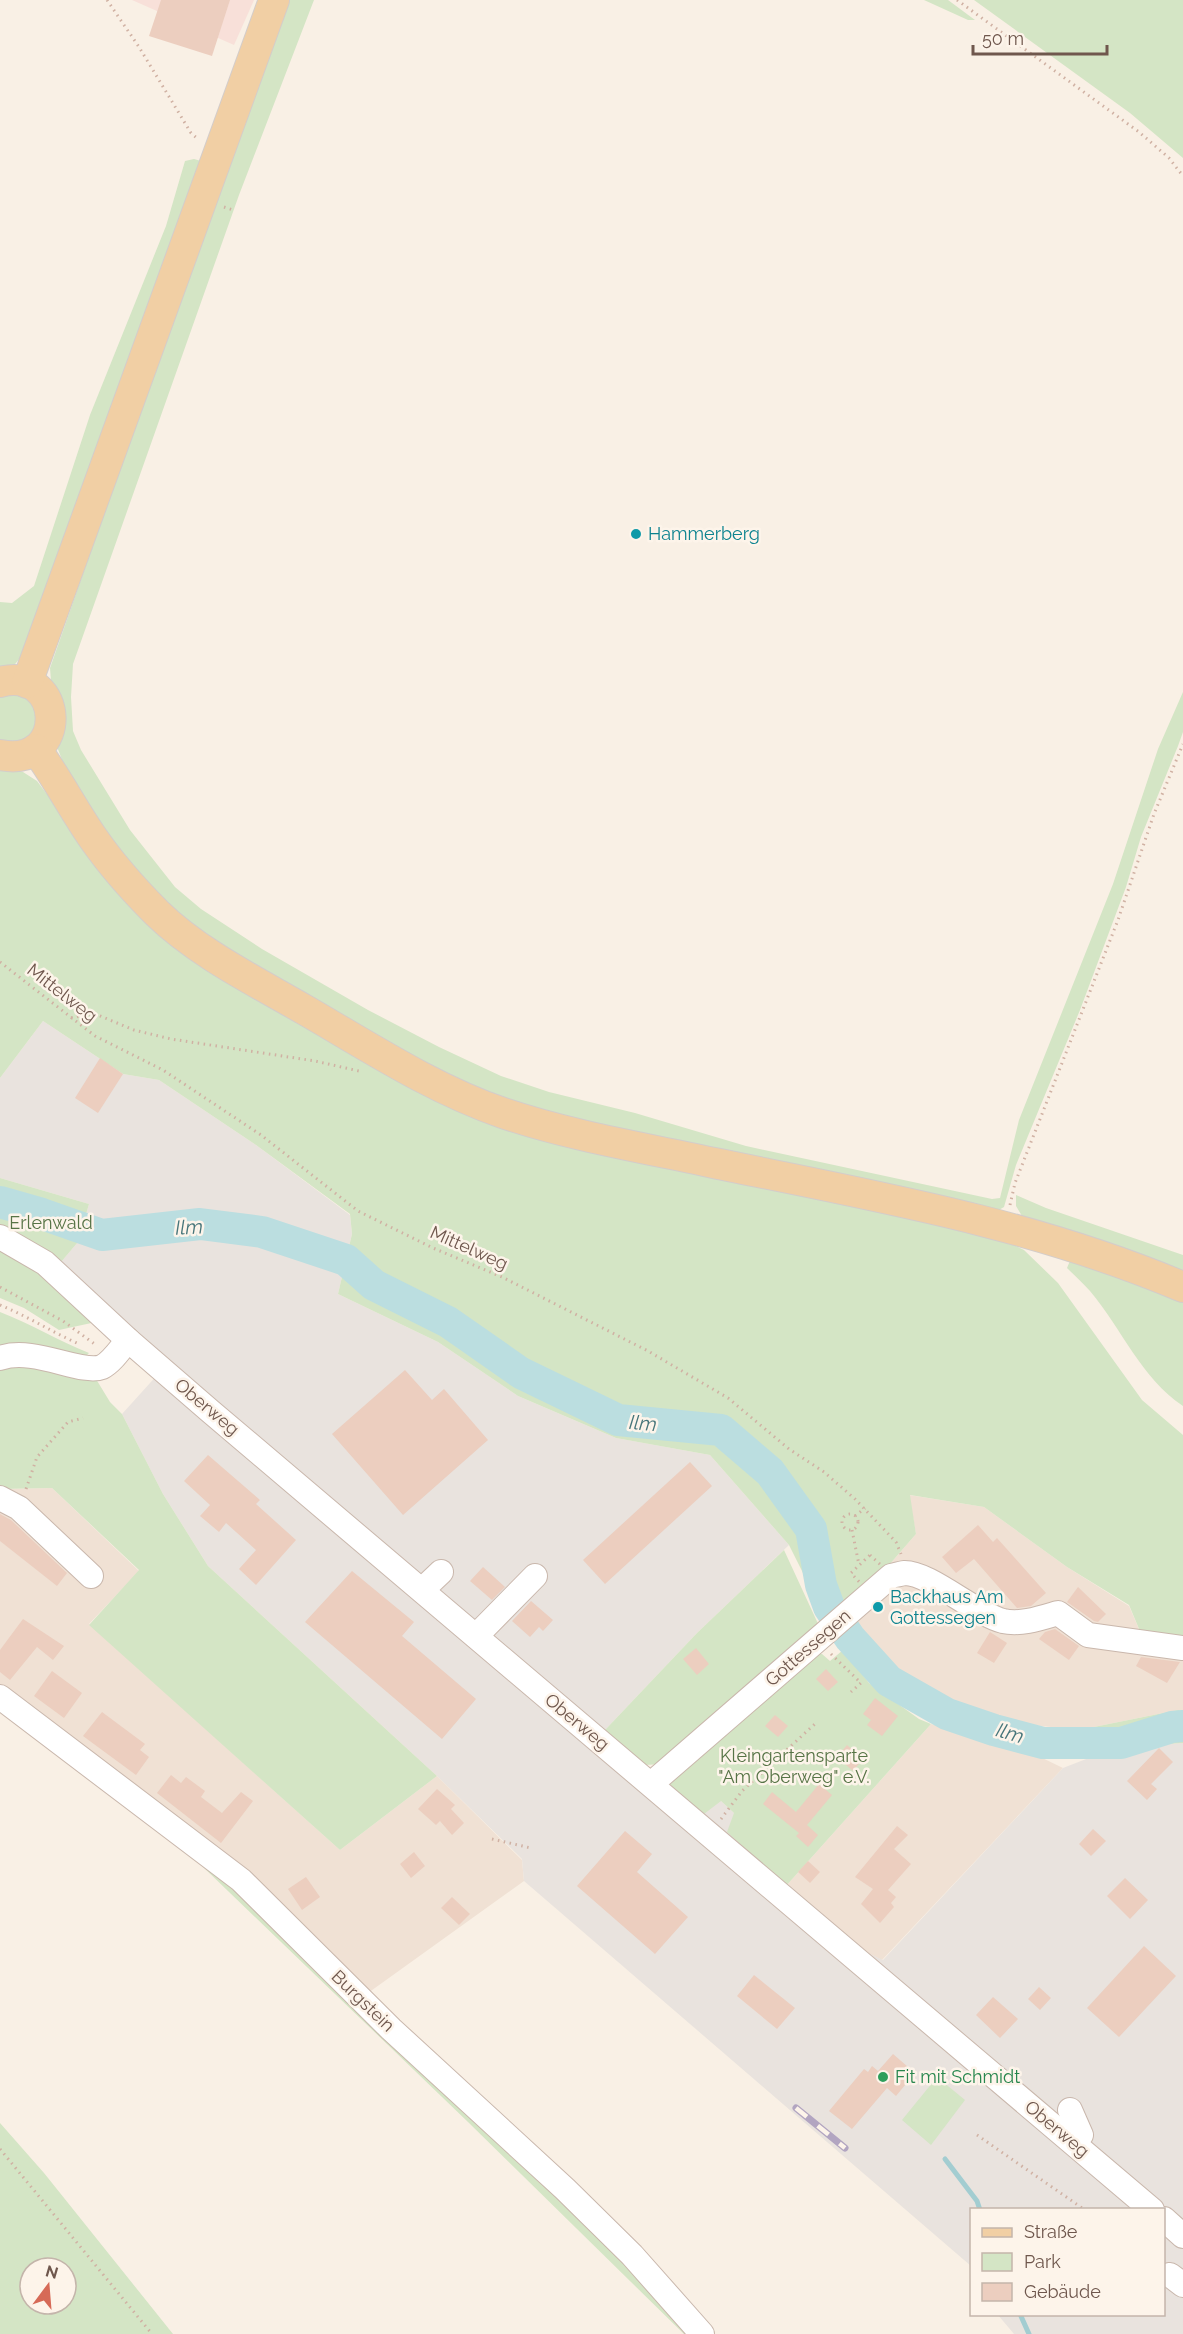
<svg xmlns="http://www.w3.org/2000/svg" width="1183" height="2334" viewBox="0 0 1183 2334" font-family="Raleway,sans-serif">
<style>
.residential{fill:#f0e1d4}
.commercial{fill:#f8e0d9}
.industrial{fill:#e9e3de}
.green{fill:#d4e5c5;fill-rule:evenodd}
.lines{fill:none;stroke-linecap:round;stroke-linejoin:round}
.stream{stroke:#a3cdd1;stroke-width:5}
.river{stroke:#bbdee0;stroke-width:32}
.building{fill:#eccebf}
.minor-casing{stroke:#c9b7ac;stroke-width:26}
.major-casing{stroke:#d4cdca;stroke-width:32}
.path{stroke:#d0b1a3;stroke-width:3;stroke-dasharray:1.5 4.5;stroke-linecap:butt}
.minor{stroke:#fff;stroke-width:24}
.major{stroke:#f1cfa4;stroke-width:30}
.rail-casing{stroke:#b2a5c1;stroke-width:7}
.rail{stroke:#fdf4ea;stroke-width:4.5;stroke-dasharray:14;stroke-linecap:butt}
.culture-dot{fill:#0f9aa8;stroke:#fdf4ea;stroke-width:2}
.leisure-dot{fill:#2e9e5b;stroke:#fdf4ea;stroke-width:2}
.labels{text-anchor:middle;stroke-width:5;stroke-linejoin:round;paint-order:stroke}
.culture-label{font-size:18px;fill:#0d838f;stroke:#fdf4ea;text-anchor:start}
.street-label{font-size:18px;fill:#6f574d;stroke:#fdf4ea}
.park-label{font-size:18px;fill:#577446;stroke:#fdf4ea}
.leisure-label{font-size:18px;fill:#27864d;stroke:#fdf4ea;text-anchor:start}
.water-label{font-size:20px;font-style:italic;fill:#46757a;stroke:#fdf4ea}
</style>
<rect width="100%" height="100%" fill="#f9f0e5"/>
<!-- residential -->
<g class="residential">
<path d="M52,1488l87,83 -50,53 251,226 97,-74 85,84 2,21 -156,112 -151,-142 -217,-167v-195z"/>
<path d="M909,1495l75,12 83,60 62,39 13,30 41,6v69l-5,-1 -99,20 -47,-5 -52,-11 -41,-16 -47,-28 -51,-60 48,-45 27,-31z"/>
<path d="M931,1724l101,29 31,15 -181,192 -16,-8 -80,-66z"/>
</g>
<!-- commercial -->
<path class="commercial" d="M132,0h122l-20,45z"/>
<!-- industrial -->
<path class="industrial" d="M43,1021l80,53 36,6 97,65 94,70 2,19 -14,60 100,48 80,54 98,42 94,17 79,90 -92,88 -92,97 61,56 55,15 13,12 52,73 80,66 17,8 180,-192 54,-21 66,-4v591h-169l-16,-19 166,-1v-104h-192l-1,56 -447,-385 -2,-22 -85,-83 -229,-210 -45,-72 -41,-80 47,-52 -90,-79 -4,-9 -14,-12 17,-20 11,-38 -89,-26v-100z"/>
<!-- green -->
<g class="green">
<path d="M284,0h30l-75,195 -166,469 -2,33 2,34 8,19 49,80 45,57 26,22 61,40 106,61 71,37 62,29 48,16 86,21 111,33 246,53 8,-1 19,-78 94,-236 45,-135 25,-57v40l-5,14 -37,91 -15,50 -46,123 -64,155 -12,42 -7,4 -460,-99 -82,-30 -59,-33 -211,-126 -53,-54 -41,-51 -27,-53 -8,-21 -6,-76z"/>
<path d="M924,0h24l27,20h-7z"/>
<path d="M974,0h209v158l-53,-45z"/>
<path d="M194,159l7,2 -170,483 -19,24 -12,6v-72l12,1 22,-17 56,-171 76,-189 19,-65z"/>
<path d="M14,690l24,14 -5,37 -33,4v-51z"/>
<path d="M0,767l23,5 14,9 43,57 57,71 334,204 525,123 28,14 34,33 84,117 41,35v207l-41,-6 -13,-31 -62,-38 -83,-60 -74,-12 6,39 -27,31 -50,40 -13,14 -37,-74 -79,-90 -94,-17 -98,-42 -80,-54 -100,-48 14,-60 -2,-20 -94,-69 -97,-65 -36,-6 -80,-53 -43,57z"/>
<path d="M0,1178l89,26 -11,38 -17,20 -61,-32z"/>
<path d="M1016,1195l30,13 137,47v21l-161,-60 -6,-10z"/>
<path d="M0,1247l17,8 79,67 -37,8 -35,-22 -24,-10z"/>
<path d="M1072,1256l111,43v107c-42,-28 -61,-77 -93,-115 -7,-8 -15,-15 -23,-23z"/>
<path d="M0,1312c31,12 59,29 89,41l-7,7 -82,-10z"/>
<path d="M24,1360l72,19 14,23 12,12 41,80 45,72 229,210 -97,74 -251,-225 50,-55 -87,-82 -52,1v-125z"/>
<path d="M784,1550l36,78 -156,136 -20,1 -39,-35 92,-97z"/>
<path d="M843,1650l26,33 50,36 12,5 -145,162 -59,-54 7,-19 -13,-12 -17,13 -38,-28 149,-133 7,1 8,7z"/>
<path d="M1178,1710l5,1v32l-66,4 -38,-17z"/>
<path d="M201,1865l16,2 314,298 161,169h-8l-216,-212z"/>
<path d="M937,2077l28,23 -34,45 -29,-25z"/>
<path d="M0,2123l44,50 129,161h-173zM30,2268h36v36h-36z"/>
</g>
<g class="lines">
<!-- stream -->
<g class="stream">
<path d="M945,2159l32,42 3,9"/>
<path d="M1020,2314l9,20"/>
</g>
<!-- river -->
<path class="river" d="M0,1202l42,12 60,21 98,-11 62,8 84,28 28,25 74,37 73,51 97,47 103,10 49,42 41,57 10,56 8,22 21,31 39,43 58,33 47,16 49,13h78l51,-16 11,-1"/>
</g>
<!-- building -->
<g class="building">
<path d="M161,0h69l-18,56 -63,-20z"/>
<path d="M100,1058l23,16 -25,39 -23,-15z"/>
<path d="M405,1370l27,30 12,-11 44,51 -85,75 -71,-81z"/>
<path d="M208,1455l52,45 -4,4 40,36 -40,45 -17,-16 17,-19 -30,-27 -7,9 -19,-16 10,-11 -26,-24z"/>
<path d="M690,1462l22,24 -107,98 -22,-24z"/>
<path d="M0,1514l11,6 56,53 -10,13 -57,-45z"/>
<path d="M978,1525l15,17 4,-4 49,55 -15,13 -14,2 -43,-49 -18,14 -14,-16z"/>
<path d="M483,1567l22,20 -13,13 -22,-19z"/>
<path d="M352,1571l62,51 -12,14 74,63 -34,40 -137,-117z"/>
<path d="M1078,1587l28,27 -8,8 -4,-1 -27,-19z"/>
<path d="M531,1601l22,19 -10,11 -4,-4 -9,10 -18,-16z"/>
<path d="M23,1619l41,27 -11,14 -16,-13 -27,33 -10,-8v-22z"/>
<path d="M1055,1629l24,17 -10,14 -30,-21 6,-7z"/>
<path d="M990,1632l17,11 -13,20 -17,-10z"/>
<path d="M696,1648l13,16 -12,11 -14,-16z"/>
<path d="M1141,1657l39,5 -13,21 -31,-17z"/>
<path d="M826,1669l12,13 -10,9 -12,-12z"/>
<path d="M52,1671l30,22 -18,25 -30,-22z"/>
<path d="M875,1698l23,18 -16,20 -15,-11 4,-5 -8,-6z"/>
<path d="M102,1712l43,32 -5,6 9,7 -13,18 -53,-39z"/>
<path d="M775,1715l13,11 -10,11 -13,-11z"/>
<path d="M847,1745l16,14 -10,12 -16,-14z"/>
<path d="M1159,1748l14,14 -22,22 6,5 -10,11 -20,-19z"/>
<path d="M171,1775l10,8 5,-6 19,14 -4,6 21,16 19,-21 12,9 -32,42 -64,-50z"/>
<path d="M819,1784l13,11 -25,30 11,10 -10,12 -12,-11 3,-3 -36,-29 9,-12 24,20z"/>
<path d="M437,1789l18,16 -4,4 13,14 -12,12 -12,-14 -4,4 -18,-16z"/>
<path d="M897,1826l11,9 -14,14 17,15 -23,26 8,7 -5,6 3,4 -14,16 -19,-19 12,-15 -18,-12z"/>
<path d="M1093,1829l13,12 -15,15 -12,-12z"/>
<path d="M625,1831l27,23 -15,18 51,45 -33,37 -78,-68z"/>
<path d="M414,1852l11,14 -14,12 -11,-14z"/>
<path d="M808,1861l12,11 -10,11 -12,-11z"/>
<path d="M306,1877l14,20 -18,13 -14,-21z"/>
<path d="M1125,1878l23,22 -18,19 -23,-23z"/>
<path d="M452,1897l18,17 -11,11 -18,-17z"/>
<path d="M1144,1946l32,30 -57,61 -32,-29z"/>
<path d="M754,1975l41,33 -18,21 -40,-33z"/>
<path d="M1039,1987l12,11 -11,12 -12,-11z"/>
<path d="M993,1997l25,22 -18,19 -24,-23z"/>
<path d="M893,2054l22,19 -19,23 -9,-8 -35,41 -23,-18 35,-42 4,3 4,-6 6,5z"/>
</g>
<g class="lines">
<!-- minor casing -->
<g class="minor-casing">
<g id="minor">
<path d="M0,1237l45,26 83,77 82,71 942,799"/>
<path d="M0,1358c34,-12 81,17 102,9 10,-5 19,-19 26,-27"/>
<path d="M0,1498l19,10 72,68"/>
<path d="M422,1590l19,-18"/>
<path d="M476,1636l59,-60"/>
<path d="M0,1697l241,183 150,149 174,160 67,66 70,79"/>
<path d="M651,1784l240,-208c4,-1 9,-2 13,-3 25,-1 71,41 99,48 18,4 38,-3 55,-8l30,22 95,13"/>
<path d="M1070,2110l11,25"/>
<path d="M1164,2219l19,17"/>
<path d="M1170,2275l13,10"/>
</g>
</g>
<!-- major casing -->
<g class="major-casing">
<g id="major">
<path d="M0,682c65,-17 70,87 0,73"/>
<path d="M27,683l247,-683"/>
<path d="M36,749c21,29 37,60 57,89 18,26 41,52 64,75 41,40 98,68 148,97 64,37 128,79 198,103 68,23 141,35 211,50 161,33 317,60 469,124"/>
</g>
</g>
<!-- path -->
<g class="path">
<path d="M107,0l32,47 52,86 7,6"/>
<path d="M957,0l182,132 30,26 14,18"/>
<path d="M224,207l9,3"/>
<path d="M0,962l95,74 68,34 98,65 97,76 75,37 69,29 146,74 80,47 61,51 35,23 31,27 41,43 5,12"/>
<path d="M71,1018l22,-5 41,17 37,9 144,22 44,10"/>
<path d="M1010,1205l5,-22 103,-263 36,-106 29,-70"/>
<path d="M0,1287l63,34 33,24"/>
<path d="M0,1305c27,11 52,27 79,39"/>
<path d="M26,1489l11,-32 31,-35 15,-4"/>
<circle cx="850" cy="1522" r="8"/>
<path d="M855,1516l10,-8"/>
<path d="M852,1530l7,35"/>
<path d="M870,1555l14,13 -20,19 -13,-14z"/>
<path d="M831,1654l30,29 -10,9"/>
<path d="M721,1819l21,-28 75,-69"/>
<path d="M492,1839l39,9"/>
<path d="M977,2135l108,75"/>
<path d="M0,2149l152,185"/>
</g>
<!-- minor -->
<use href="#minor" class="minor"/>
<!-- major -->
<use href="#major" class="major"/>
<!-- rail casing -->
<g class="rail-casing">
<path id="rail" d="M796,2108l49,40"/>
</g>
<!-- rail -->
<use href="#rail" class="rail"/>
</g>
<!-- markers -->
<g class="culture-dot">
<circle cx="636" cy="534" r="6"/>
<circle cx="878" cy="1607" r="6"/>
</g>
<circle class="leisure-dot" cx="883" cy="2077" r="6"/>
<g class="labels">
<!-- culture labels -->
<g class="culture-label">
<text x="648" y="540">Hammerberg</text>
<text x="890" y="1603">Backhaus Am<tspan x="890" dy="21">Gottessegen</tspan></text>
</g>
<!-- street labels -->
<g class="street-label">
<text transform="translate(62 993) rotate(38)" y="6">Mittelweg</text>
<text transform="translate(469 1248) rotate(24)" y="6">Mittelweg</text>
<text transform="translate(207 1407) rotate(40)" y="6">Oberweg</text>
<text transform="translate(808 1648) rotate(-41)" y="6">Gottessegen</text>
<text transform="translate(577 1722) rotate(40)" y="6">Oberweg</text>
<text transform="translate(363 2001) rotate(44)" y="6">Burgstein</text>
<text transform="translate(1057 2129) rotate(40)" y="6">Oberweg</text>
</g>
<!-- park labels -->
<g class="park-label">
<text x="51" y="1229">Erlenwald</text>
<text x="794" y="1762">Kleingartensparte<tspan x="794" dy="21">"Am Oberweg" e.V.</tspan></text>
</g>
<!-- leisure labels -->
<g class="leisure-label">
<text x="895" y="2083">Fit mit Schmidt</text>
</g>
<!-- water labels -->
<g class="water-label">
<text transform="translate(189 1227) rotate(-3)" y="7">Ilm</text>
<text transform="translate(643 1423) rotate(5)" y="7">Ilm</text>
<text transform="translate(1010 1733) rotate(17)" y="7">Ilm</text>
</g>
</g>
<!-- legend -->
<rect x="970" y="2208" width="195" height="108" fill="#fdf4ea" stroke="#c4b5ab" stroke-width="1.5"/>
<rect x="982" y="2228" width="30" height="9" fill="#f1cfa4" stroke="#c4b5ab" stroke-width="1.5"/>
<text x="1024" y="2238" font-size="18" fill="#6f574d">Straße</text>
<rect x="982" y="2253" width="30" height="18" fill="#d4e5c5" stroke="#c4b5ab" stroke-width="1.5"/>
<text x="1024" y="2268" font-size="18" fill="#6f574d">Park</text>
<rect x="982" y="2283" width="30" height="18" fill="#eccebf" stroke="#c4b5ab" stroke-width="1.5"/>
<text x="1024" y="2298" font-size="18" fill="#6f574d">Gebäude</text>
<!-- north arrow -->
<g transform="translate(48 2286) rotate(16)"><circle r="28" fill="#fdf4ea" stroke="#c4b5ab" stroke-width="1.5"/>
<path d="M0-4.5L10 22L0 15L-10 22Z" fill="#d66a57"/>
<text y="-9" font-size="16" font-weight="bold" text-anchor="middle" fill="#6f574d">N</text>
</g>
<!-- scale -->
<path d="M973 45v9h134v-9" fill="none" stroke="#6f574d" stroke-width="3"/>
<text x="982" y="45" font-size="18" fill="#6f574d" stroke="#fdf4ea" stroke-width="4.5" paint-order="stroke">50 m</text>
</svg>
